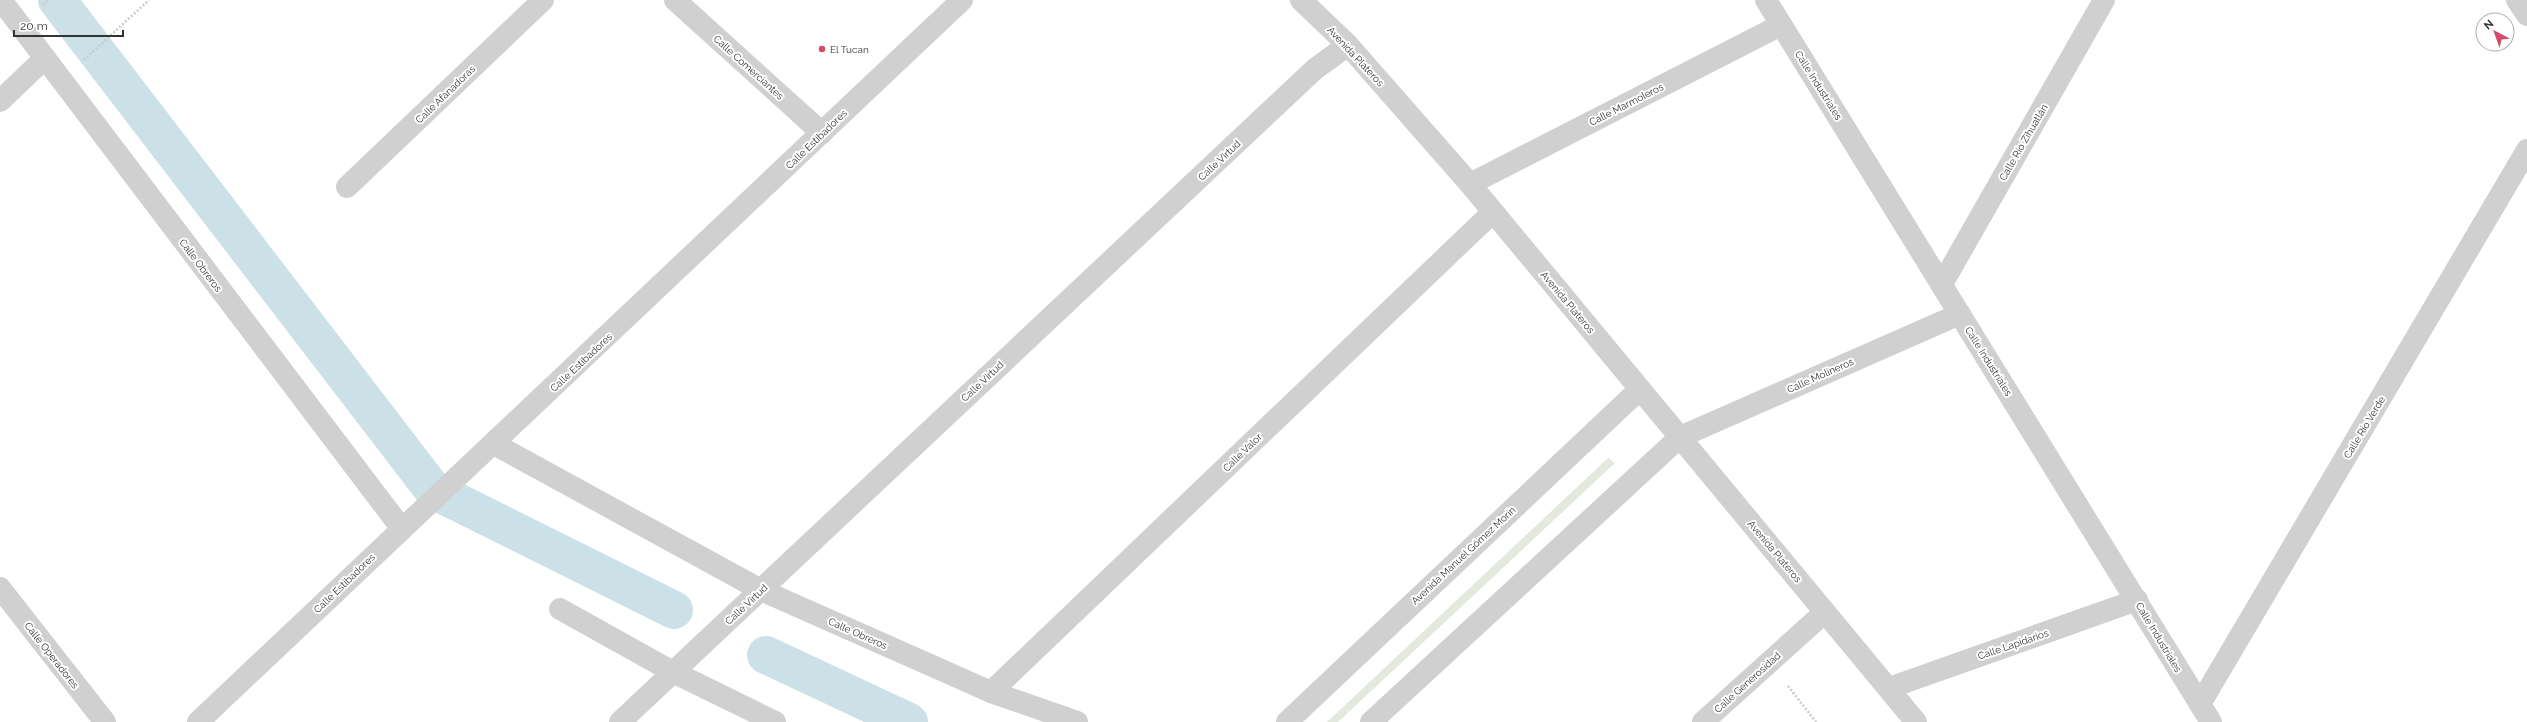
<svg xmlns="http://www.w3.org/2000/svg" width="2527" height="722" viewBox="0 0 2527 722" font-family="Raleway,sans-serif">
<style>
.green{fill:#e4e9dd}
.lines{fill:none;stroke-linecap:round;stroke-linejoin:round}
.canal{stroke:#cce1e7;stroke-width:38}
.path{stroke:#cacaca;stroke-width:2.5;stroke-dasharray:2 2;stroke-linecap:butt}
.minor{stroke:#d0d0d0;stroke-width:22}
.poi-dot{fill:#d54a68;stroke:#fff;stroke-width:1.5}
.labels{text-anchor:middle;stroke-width:4;stroke-linejoin:round;paint-order:stroke}
.poi-label{font-size:10px;fill:#333;stroke:#fff;text-anchor:start}
.street-label{font-size:10px;fill:#333;stroke:#fff}
</style>
<rect width="100%" height="100%" fill="#fff"/>
<!-- green -->
<path class="green" d="M1608,458l7,5 -277,259h-11z"/>
<g class="lines">
<!-- canal -->
<g class="canal">
<path d="M57,0l376,490 241,120"/>
<path d="M766,655l143,67"/>
</g>
<!-- path -->
<g class="path">
<path d="M43,5l5,-5"/>
<path d="M84,60l65,-60"/>
<path d="M1788,686l28,36"/>
</g>
<!-- minor -->
<g class="minor">
<path d="M1,0l401,529"/>
<path d="M675,0l147,133"/>
<path d="M1301,0l47,45 122,139 446,538"/>
<path d="M1766,0l445,722"/>
<path d="M2517,0l10,15"/>
<path d="M0,101l44,-42"/>
<path d="M1470,184l311,-159"/>
<path d="M347,187l196,-187"/>
<path d="M1942,284l162,-284"/>
<path d="M494,444l267,146 230,102 86,30"/>
<path d="M0,588l105,134"/>
<path d="M560,609l113,63 102,50"/>
<path d="M1889,688l248,-88"/>
<path d="M991,692l502,-480"/>
<path d="M2200,704l327,-554"/>
<path d="M198,722l764,-722"/>
<path d="M620,722l695,-653 33,-24"/>
<path d="M1287,722l353,-333"/>
<path d="M1371,722l309,-285 280,-123"/>
<path d="M1703,722l122,-110"/>
</g>
</g>
<!-- markers -->
<circle class="poi-dot" cx="822" cy="49" r="4"/>
<g class="labels">
<!-- poi labels -->
<g class="poi-label">
<text x="830" y="53">El Tucan</text>
</g>
<!-- street labels -->
<g class="street-label">
<text transform="translate(1356 56) rotate(47)" y="4">Avenida Plateros</text>
<text transform="translate(749 67) rotate(42)" y="4">Calle Comerciantes</text>
<text transform="translate(1819 85) rotate(58)" y="4">Calle Industriales</text>
<text transform="translate(445 94) rotate(-44)" y="4">Calle Afanadoras</text>
<text transform="translate(1626 104) rotate(-27)" y="4">Calle Marmoleros</text>
<text transform="translate(816 139) rotate(-44)" y="4">Calle Estibadores</text>
<text transform="translate(2023 142) rotate(-60)" y="4">Calle Río Zihuatlán</text>
<text transform="translate(1219 160) rotate(-43)" y="4">Calle Virtud</text>
<text transform="translate(201 265) rotate(53)" y="4">Calle Obreros</text>
<text transform="translate(1568 302) rotate(50)" y="4">Avenida Plateros</text>
<text transform="translate(1989 361) rotate(58)" y="4">Calle Industriales</text>
<text transform="translate(581 362) rotate(-43)" y="4">Calle Estibadores</text>
<text transform="translate(1820 375) rotate(-24)" y="4">Calle Molineros</text>
<text transform="translate(982 381) rotate(-43)" y="4">Calle Virtud</text>
<text transform="translate(2364 427) rotate(-59)" y="4">Calle Río Verde</text>
<text transform="translate(1242 452) rotate(-44)" y="4">Calle Valor</text>
<text transform="translate(1775 551) rotate(50)" y="4">Avenida Plateros</text>
<text transform="translate(1463 555) rotate(-43)" y="4">Avenida Manuel Gómez Morín</text>
<text transform="translate(344 583) rotate(-44)" y="4">Calle Estibadores</text>
<text transform="translate(746 604) rotate(-43)" y="4">Calle Virtud</text>
<text transform="translate(858 633) rotate(24)" y="4">Calle Obreros</text>
<text transform="translate(2159 637) rotate(59)" y="4">Calle Industriales</text>
<text transform="translate(2013 644) rotate(-19)" y="4">Calle Lapidarios</text>
<text transform="translate(52 655) rotate(52)" y="4">Calle Operadores</text>
<text transform="translate(1747 682) rotate(-42)" y="4">Calle Generosidad</text>
</g>
</g>
<!-- north arrow -->
<g transform="translate(2495 32) rotate(319)"><circle r="19" fill="#ffffff" stroke="#adadad"/>
<path d="M0-3L7 15L0 10L-7 15Z" fill="#d54a68"/>
<text y="-6" font-size="11" font-weight="bold" text-anchor="middle" fill="#333333">N</text>
</g>
<!-- scale -->
<path d="M14 30v6h109v-6" fill="none" stroke="#333333" stroke-width="2"/>
<text x="20" y="30" font-size="12" fill="#333333" stroke="#ffffff" stroke-width="3" paint-order="stroke">20 m</text>
</svg>
